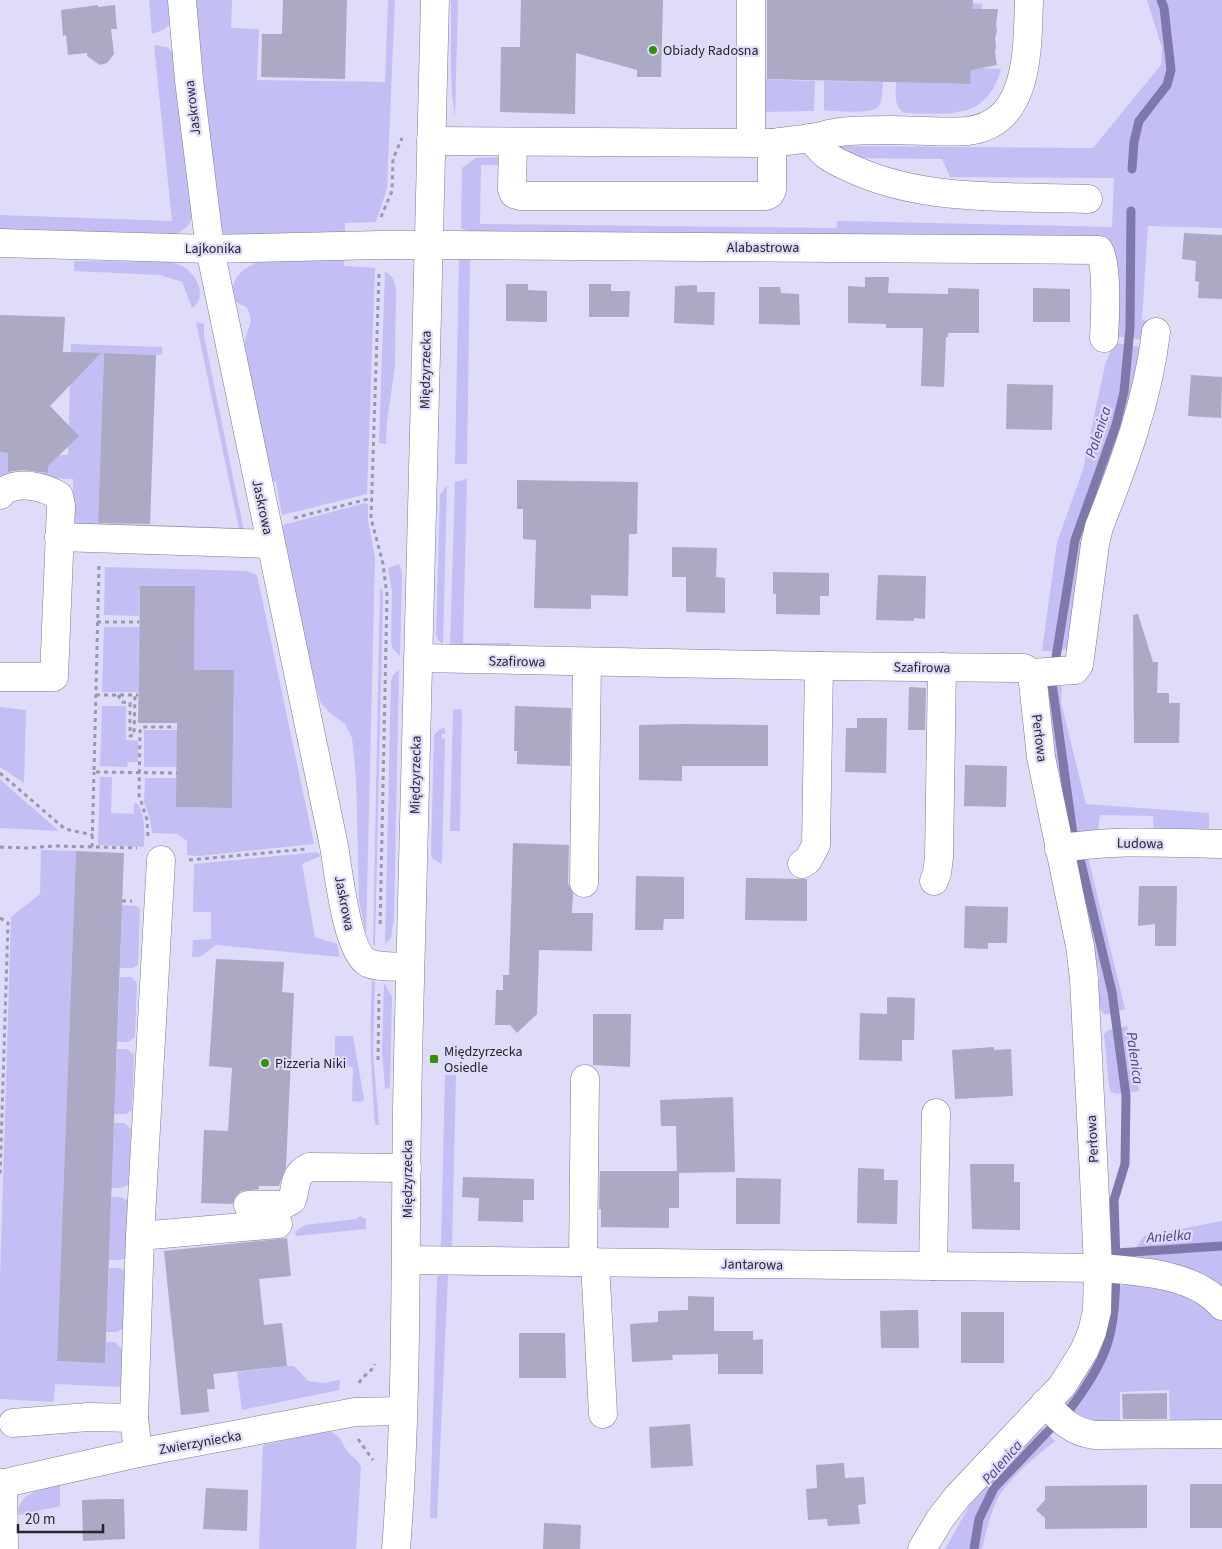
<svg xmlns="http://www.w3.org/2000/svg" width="1222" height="1549" viewBox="0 0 1222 1549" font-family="'Source Sans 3',sans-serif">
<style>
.green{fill:#c3bef4}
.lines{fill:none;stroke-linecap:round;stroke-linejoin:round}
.stream{stroke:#7e79aa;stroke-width:9}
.building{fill:#aba9c4}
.minor-casing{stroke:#7d7b94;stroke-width:29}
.major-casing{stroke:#7d7b94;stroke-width:29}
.path{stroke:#9998ad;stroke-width:3;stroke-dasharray:4 4;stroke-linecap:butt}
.minor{stroke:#fff;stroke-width:28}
.major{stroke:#fff;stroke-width:28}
.poi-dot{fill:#359104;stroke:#dedcf8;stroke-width:2}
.labels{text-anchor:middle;stroke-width:4.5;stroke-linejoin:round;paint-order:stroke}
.poi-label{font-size:14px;fill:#262530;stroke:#dedcf8;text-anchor:start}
.street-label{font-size:14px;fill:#262530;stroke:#dedcf8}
.water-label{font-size:15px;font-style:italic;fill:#4e3e8d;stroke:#dedcf8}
</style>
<rect width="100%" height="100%" fill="#dedcf8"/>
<!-- green -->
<g class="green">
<path d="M149,0h19l2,24 -7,6 -11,4z"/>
<path d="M187,0h45l-1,28 28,1 -2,51 128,2 3,-82h7l-8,188 -11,34 -31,1v9l-118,3 -7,-5z"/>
<path d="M451,0h7l-3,117 -3,-23 -1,-26z"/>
<path d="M1147,0h75v228l-74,-2 -6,94 4,1 -3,19 -28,-4 -9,-92 -628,-11 -11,-2 -6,-3 1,-60 14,-10 27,-1v8h-22l-1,59 357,4v-7h6l269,6 2,-49 -164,-1 -8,-18 -85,-1 -18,-7v-5l254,2 68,-83 1,-17z"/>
<path d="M972,3l10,1 -1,64 20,1c-14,52 -53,45 -96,44 -12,-6 -9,-19 -9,-31l74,2z"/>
<path d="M154,45l13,2 6,5 19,166c-3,9 -8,12 -17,16l-175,-5v-14l172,6z"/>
<path d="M757,79l58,2 -1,30 -58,1z"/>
<path d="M824,81l59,1c-1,7 0,18 -4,24 -6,9 -44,5 -55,4z"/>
<path d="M459,256l11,2 -3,206h-12z"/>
<path d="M344,259v7l31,2 -8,226 -85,21 -6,-33 -7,-3 -25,-122c0,-6 0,-12 1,-17 3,-15 10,-16 2,-32 -3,-3 -10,-4 -13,-8 -3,-3 -2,-7 -1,-11 1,-16 16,-23 29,-29z"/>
<path d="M74,261l97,1c3,1 8,2 11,4 11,5 21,22 17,33 -1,4 -4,7 -7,9l-10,-26 -22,-7 -86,-4z"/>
<path d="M385,271l8,7 3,11 -1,77 -8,56 -1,22 -7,-1z"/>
<path d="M196,322l8,2v12l40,195 -162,-2 -9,-8v-42l-73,-3v-24l8,1 1,19 39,1v-7l11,-11h9l3,-111 91,3v8l-58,-2 -6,170 141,5z"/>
<path d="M1114,343l28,4 -3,27 -71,274 -8,3h-18l15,-109 26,-72 22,-105z"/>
<path d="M467,479l-4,164h49l-4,3 -58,1 5,-165z"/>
<path d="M447,485l-4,159 -5,-4 -2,-5 4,-140z"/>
<path d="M365,503l3,2v15l7,37 -9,378 -7,-35 -3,-122 -4,-40 -7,-14 -16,-12 -8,-9 -4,-12 -36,-159 2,-7z"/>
<path d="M399,564l3,9 -2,83 -7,-7 -2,-7 1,-51 -4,-23z"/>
<path d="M105,567l142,4 10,4 57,269 -116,12 -11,-1v-14l-9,-7 -26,-1 -2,-14 -6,-17 1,-24h32v29l55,1 2,-137 -36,-1 -4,7 1,-91h-55l-1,30 -35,-1z"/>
<path d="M380,589h2l1,8 -8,349 -2,-2z"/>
<path d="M104,627h35l-1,65h-36z"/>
<path d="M399,670l-5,248 -3,20 -6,6 6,-262 2,-7z"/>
<path d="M1048,684l14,3 -1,15 25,102 123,9v20l-55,-1 -1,-16 -53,-1 -2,16 -29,3 -17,-78 -7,-70z"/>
<path d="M102,706h24v34l12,1v21h-10l-1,5 -27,-1z"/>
<path d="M0,707l26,3 -2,73 -24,-16z"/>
<path d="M462,709l-2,122h-10l3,-121z"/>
<path d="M445,728v6h-3v4l3,1 -3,125 -9,-5 -2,-5 3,-119 6,-6z"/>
<rect x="144" y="730" width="33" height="37"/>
<path d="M100,777h12l-1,36 23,1v-11l4,1c7,11 7,30 6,43l-46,-2z"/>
<path d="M0,779l4,4 55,48 -59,-3z"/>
<path d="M41,850l35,1 -19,510 48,1 1,-20h9l7,7 -1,38 -66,-3 -1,18 -54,-3v-119l11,-363 29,-23z"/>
<path d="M317,852l4,4 -19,8 13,73 22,7 3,13 -124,-12 -16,12h-8l1,-17 18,-1v-27h-18l1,-48z"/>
<path d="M1088,857l37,152 -15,5h-6c-9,-8 -8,-26 -4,-36l-26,-109 4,-9z"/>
<path d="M122,905l14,1 4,3 -2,56 -5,3h-13z"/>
<path d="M120,977h11l6,6 -2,54 -7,5h-11z"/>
<path d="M372,981h3l-2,72 6,72h-4c-4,-49 -6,-96 -3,-144z"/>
<path d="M384,983l8,14 -2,91 -5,1 -3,-37z"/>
<path d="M1127,1026l12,65 -23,3 -5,-2 -2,-6 -5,-52 5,-4z"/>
<path d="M335,1036h18l11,63 -2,3 -10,-1 1,-34 -18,-1z"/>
<path d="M117,1049h10l7,6 -2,55 -6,4h-12z"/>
<path d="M445,1075h11l-4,173 -11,-1z"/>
<path d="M114,1123h10l7,6 -2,55 -7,4h-11z"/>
<path d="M111,1197h10l7,4 -2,57 -6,2h-11z"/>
<path d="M360,1216l6,3v10l-70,7 -1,-4 10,-7 51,-6z"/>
<path d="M1222,1221v201l-52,1 -1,-33 -49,2v32l-30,-1 -11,-7 -18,-16 47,-106 21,-13v-24l15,-21z"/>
<path d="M109,1268h11l5,4 -2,56 -6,4h-11z"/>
<path d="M515,1272l3,4 -70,-1 -11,243h-7l7,-241 4,-4z"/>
<path d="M287,1366h7l14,15 15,2 17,-3 -1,10 -97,20 -5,-38z"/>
<path d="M1038,1424l17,17c-19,15 -40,32 -54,52 -8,11 -16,42 -19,56h-37l23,-41z"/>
<path d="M329,1431c14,6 11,11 19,21 5,6 10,7 13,15l-5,82h-97l4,-104z"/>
<path d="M60,1483v23l-45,10c6,-24 24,-26 45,-33z"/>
</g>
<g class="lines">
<!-- stream -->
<g class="stream">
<path d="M1132,169l2,-27 5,-21 28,-36 4,-15 -7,-62 -3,-8"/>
<path d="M1056,657l19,-117 41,-115 8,-33 6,-64 1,-117"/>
<path d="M1052,683l21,151"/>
<path d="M1080,859l32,133 14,104 -1,68 -11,36 2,62"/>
<path d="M1117,1253l105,-7"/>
<path d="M1070,1409c14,-19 28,-39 36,-61 8,-22 9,-47 10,-70"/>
<path d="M974,1549l5,-30 15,-31 58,-61"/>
</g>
</g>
<!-- building -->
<g class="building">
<path d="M283,0h64l-2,79 -84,-2 1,-43h20z"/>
<path d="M521,0h142l-2,77h-24v-7l-61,-17 -1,61 -75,-2 1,-65h19z"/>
<path d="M767,0h206l-1,9h26l-2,16 1,5 -2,9 1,7 -1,7 2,12 -26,5 -1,14 -203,-5z"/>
<path d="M98,5v2l17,-2 2,24h-6l3,25 -7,9 -7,2 -13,-9v-3l-19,2 -2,-20 -3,1 -2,-26z"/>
<path d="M1184,233l38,2v64l-24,-1 1,-16 -4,-1 1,-20 -14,-2z"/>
<path d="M865,277h24l-1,16 60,1v-6l31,1v44h-31v4h-2l-2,50 -23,-1 2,-58h-37v-4l-38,-1v-37l17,1z"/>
<path d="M506,284h22v6l19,1v31l-41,-1z"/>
<path d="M589,284h22v7h19l-1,26h-40z"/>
<path d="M697,285v7h18l-1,33 -40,-2 1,-37z"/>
<path d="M759,287h21l1,6 18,1 1,31 -41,-1z"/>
<path d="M1033,288l37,1v33h-37z"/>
<path d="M0,315l65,2 -2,35 38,1 -51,53 29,30 -31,30v7l-26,-3 -14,2v-19l-8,-1z"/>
<path d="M104,353l52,2 -6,169 -52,-1z"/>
<path d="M1191,375l31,2 -1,41 -33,-2z"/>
<path d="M1007,384l46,1 -1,45 -46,-1z"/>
<path d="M517,480l121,2 -1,52h-8l-1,62 -37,-1v14l-57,-1 2,-68 -13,-1v-30h-6z"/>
<path d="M672,547l45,1 -1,29 9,1v35l-39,-1v-35h-14z"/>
<path d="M773,572l56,1v23h-9v19l-44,-1v-20h-3z"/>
<path d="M878,575l48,1 -1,43 -11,-1v3l-38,-1z"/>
<path d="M140,586h55l-1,84h40l-2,138 -56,-1 1,-84h-39z"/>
<path d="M1138,614l15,48h5l-1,31h12v10h11l-1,40h-45l-1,-128z"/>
<path d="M909,687l17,1 -1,42h-17z"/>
<path d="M515,706l56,2 -1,58 -53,-2v-13h-3z"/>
<path d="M857,718h30l-1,55 -41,-1 1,-44h11z"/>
<path d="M682,724l86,1v41h-86v15l-43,-1v-55z"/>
<path d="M965,765l42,1 -1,41 -42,-1z"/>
<path d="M513,843l56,2 -1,38 5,10 -1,20h21l-1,38 -53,-1 -2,64 -20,19 -7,-8h-15l1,-35h7v-15h6z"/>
<path d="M76,851l48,2 -19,510 -48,-2z"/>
<path d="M636,876l48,1v42h-20l-1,11h-28z"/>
<path d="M746,878l61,1v42l-62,-1z"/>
<path d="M1139,886h38l-1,60h-21v-22l-17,2z"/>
<path d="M965,906l43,1 -1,36h-19v6l-24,-1z"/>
<path d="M216,959l68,3 -2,30 12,1 -8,174 -7,19h-20v3l-18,2 -6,6 -2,7 -32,-1 3,-73 24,1 4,-63 -23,-2z"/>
<path d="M887,997l28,1 -1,42h-12v21l-43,-1 1,-47 27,1z"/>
<path d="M593,1014h38l-1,53 -37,-2z"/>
<path d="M994,1047v3l17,-1 2,47 -58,3 -3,-49z"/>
<path d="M733,1097l2,75 -56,1v35h-10v20l-68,-1v-18h-2l1,-38h77l-1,-45h-15l-1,-26z"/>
<path d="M970,1164h44v18h6v48l-48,-1z"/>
<path d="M858,1168l26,1v11h14l-1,44 -40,-1z"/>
<path d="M463,1177l71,2v21h-11v22l-45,-1 1,-23 -17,-1z"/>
<path d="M736,1178l45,1 -1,45h-44z"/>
<path d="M287,1238l4,38 -32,3 5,46 18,-2 5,43 -74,8 2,15h-8l2,23 -28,3 -17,-164z"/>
<path d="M688,1296l26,1v34h39v9l10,-1v35h-45v-20l-46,1 1,5 -41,2 -2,-38 28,-2v-11l30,-1z"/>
<path d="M906,1310h12l1,38h-38l-1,-37z"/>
<rect x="961" y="1312" width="43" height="51"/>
<path d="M519,1333h46l1,45h-47z"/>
<path d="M1167,1393v26h-44l-1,-25z"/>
<path d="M690,1424l3,42 -42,2 -2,-41z"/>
<path d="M844,1463l1,15 19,-1 2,27 -8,1 2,19 -32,2 -1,-7 -19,1 -2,-31 11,-1 -1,-23z"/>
<rect x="1190" y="1484" width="32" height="44"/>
<path d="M1147,1485v43l-102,1v-11l-9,-8 9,-10v-14z"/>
<path d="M206,1488l42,2 -1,41 -44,-2z"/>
<path d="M108,1499h16l1,40 -42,2 -1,-41z"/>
<path d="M544,1523l37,2 -1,24h-37z"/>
</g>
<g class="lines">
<!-- minor casing -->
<g class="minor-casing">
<g id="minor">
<path d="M182,0l7,80 21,169 124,597c4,23 13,107 34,117 12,5 29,3 42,4"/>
<path d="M751,0v142"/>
<path d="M810,138c6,6 10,12 16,17 9,7 20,11 31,16 71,31 154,25 231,28"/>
<path d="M431,141l341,2c13,-2 26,-3 38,-5 10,-1 20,-5 30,-6 16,-2 34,-2 50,-2 25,0 51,3 77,1 64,-7 60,-84 62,-131"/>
<path d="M513,142l-1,47 2,5 6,2h246l4,-2 2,-4v-47"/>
<path d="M0,243l210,6 170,-4h75l644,5c9,16 6,68 5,88"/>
<path d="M0,495c3,-3 6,-6 10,-7 14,-6 37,0 49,8l2,10 -7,171h-54"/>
<path d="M59,537l212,7"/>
<path d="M418,658l401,8 205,2 8,5 43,-3 4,-5 16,-121 4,-17c25,-63 49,-127 57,-195"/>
<path d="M1059,849c54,-10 108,-6 163,-5"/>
<path d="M802,864l6,-4 8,-15 3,-179"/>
<path d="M934,881l3,-8 2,-16 3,-190"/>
<path d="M584,883l3,-221"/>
<path d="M248,1205h35l9,-5c5,-15 1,-25 17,-33l98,1"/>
<path d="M140,1236l138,-12"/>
<path d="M406,1260l692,8c39,3 96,5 124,38"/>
<path d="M583,1262l2,-183"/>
<path d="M595,1262l8,152"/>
<path d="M933,1266l3,-153"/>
<path d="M1045,1403c16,17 25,28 49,32l128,-1"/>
<path d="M13,1423l75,-6 46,1"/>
<path d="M138,1453l-4,-35 6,-182 21,-376"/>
<path d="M3,1483l1,66"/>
<path d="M0,1484l138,-31 217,-41 47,-1"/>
<path d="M922,1549l18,-30 17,-22 105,-111 22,-35 8,-19 5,-21 1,-43 -4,-92 -10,-197 -4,-33 -39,-189 -9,-84"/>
</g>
</g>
<!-- major casing -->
<g class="major-casing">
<path id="major" d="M396,1549c13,-163 8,-327 12,-490 8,-353 17,-706 27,-1059"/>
</g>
<!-- path -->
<g class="path">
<path d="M381,217l11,-26 1,-32 9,-21"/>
<path d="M379,274l-8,244 12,46 4,31 -7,333"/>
<path d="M294,518l78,-20"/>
<path d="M99,566l-5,206 83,1"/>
<path d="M97,622h42"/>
<path d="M96,695h42"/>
<path d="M118,695l4,7 8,1v33l4,-1 1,-40"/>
<path d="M0,773l65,56 28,6"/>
<path d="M148,836l-1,-16 -8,-25 1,-64 2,-4h32"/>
<path d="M0,847l26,1 30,-2 81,2"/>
<path d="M92,847l2,-75"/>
<path d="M189,860l118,-11"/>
<path d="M122,901h10"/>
<path d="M0,918l8,5 -8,254"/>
<path d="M378,1060l1,-66"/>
<path d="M359,1383c4,-8 13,-11 16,-19"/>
<path d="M358,1439l15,21"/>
</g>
<!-- minor -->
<use href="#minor" class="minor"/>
<!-- major -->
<use href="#major" class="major"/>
</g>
<!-- markers -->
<g class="poi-dot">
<circle cx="653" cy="50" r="5"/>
<rect x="429" y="1054" width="10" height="10" rx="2.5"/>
<circle cx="265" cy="1063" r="5"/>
</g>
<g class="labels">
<!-- poi labels -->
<g class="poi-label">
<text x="663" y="55">Obiady Radosna</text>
<text x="444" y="1056">Międzyrzecka<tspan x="444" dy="16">Osiedle</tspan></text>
<text x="275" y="1068">Pizzeria Niki</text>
</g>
<!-- street labels -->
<g class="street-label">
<text transform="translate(192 108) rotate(-97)" y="5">Jaskrowa</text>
<text x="763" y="252">Alabastrowa</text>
<text x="213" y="253">Lajkonika</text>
<text transform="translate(425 370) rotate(-89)" y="5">Międzyrzecka</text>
<text transform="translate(263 507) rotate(78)" y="5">Jaskrowa</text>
<text transform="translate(517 661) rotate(1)" y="5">Szafirowa</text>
<text transform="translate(922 667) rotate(1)" y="5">Szafirowa</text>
<text transform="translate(1040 738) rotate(83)" y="5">Perłowa</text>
<text transform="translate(415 775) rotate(-89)" y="5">Międzyrzecka</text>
<text transform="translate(1140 843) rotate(1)" y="5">Ludowa</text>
<text transform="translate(345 903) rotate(79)" y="5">Jaskrowa</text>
<text transform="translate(1092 1139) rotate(-93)" y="5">Perłowa</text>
<text transform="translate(407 1179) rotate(-90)" y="5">Międzyrzecka</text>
<text transform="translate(752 1264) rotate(1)" y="5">Jantarowa</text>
<text transform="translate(200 1442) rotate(-10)" y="5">Zwierzyniecka</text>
</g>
<!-- water labels -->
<g class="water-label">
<text transform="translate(1098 432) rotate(-72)" y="5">Palenica</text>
<text transform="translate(1135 1058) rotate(82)" y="5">Palenica</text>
<text transform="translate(1169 1236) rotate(-4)" y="5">Anielka</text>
<text transform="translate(1002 1462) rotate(-49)" y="5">Palenica</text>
</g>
</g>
<!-- scale -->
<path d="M18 1524v8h85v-8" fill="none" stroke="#262530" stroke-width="2.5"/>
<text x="25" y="1524" font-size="15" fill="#262530" stroke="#dedcf8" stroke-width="4" paint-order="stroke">20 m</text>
</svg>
